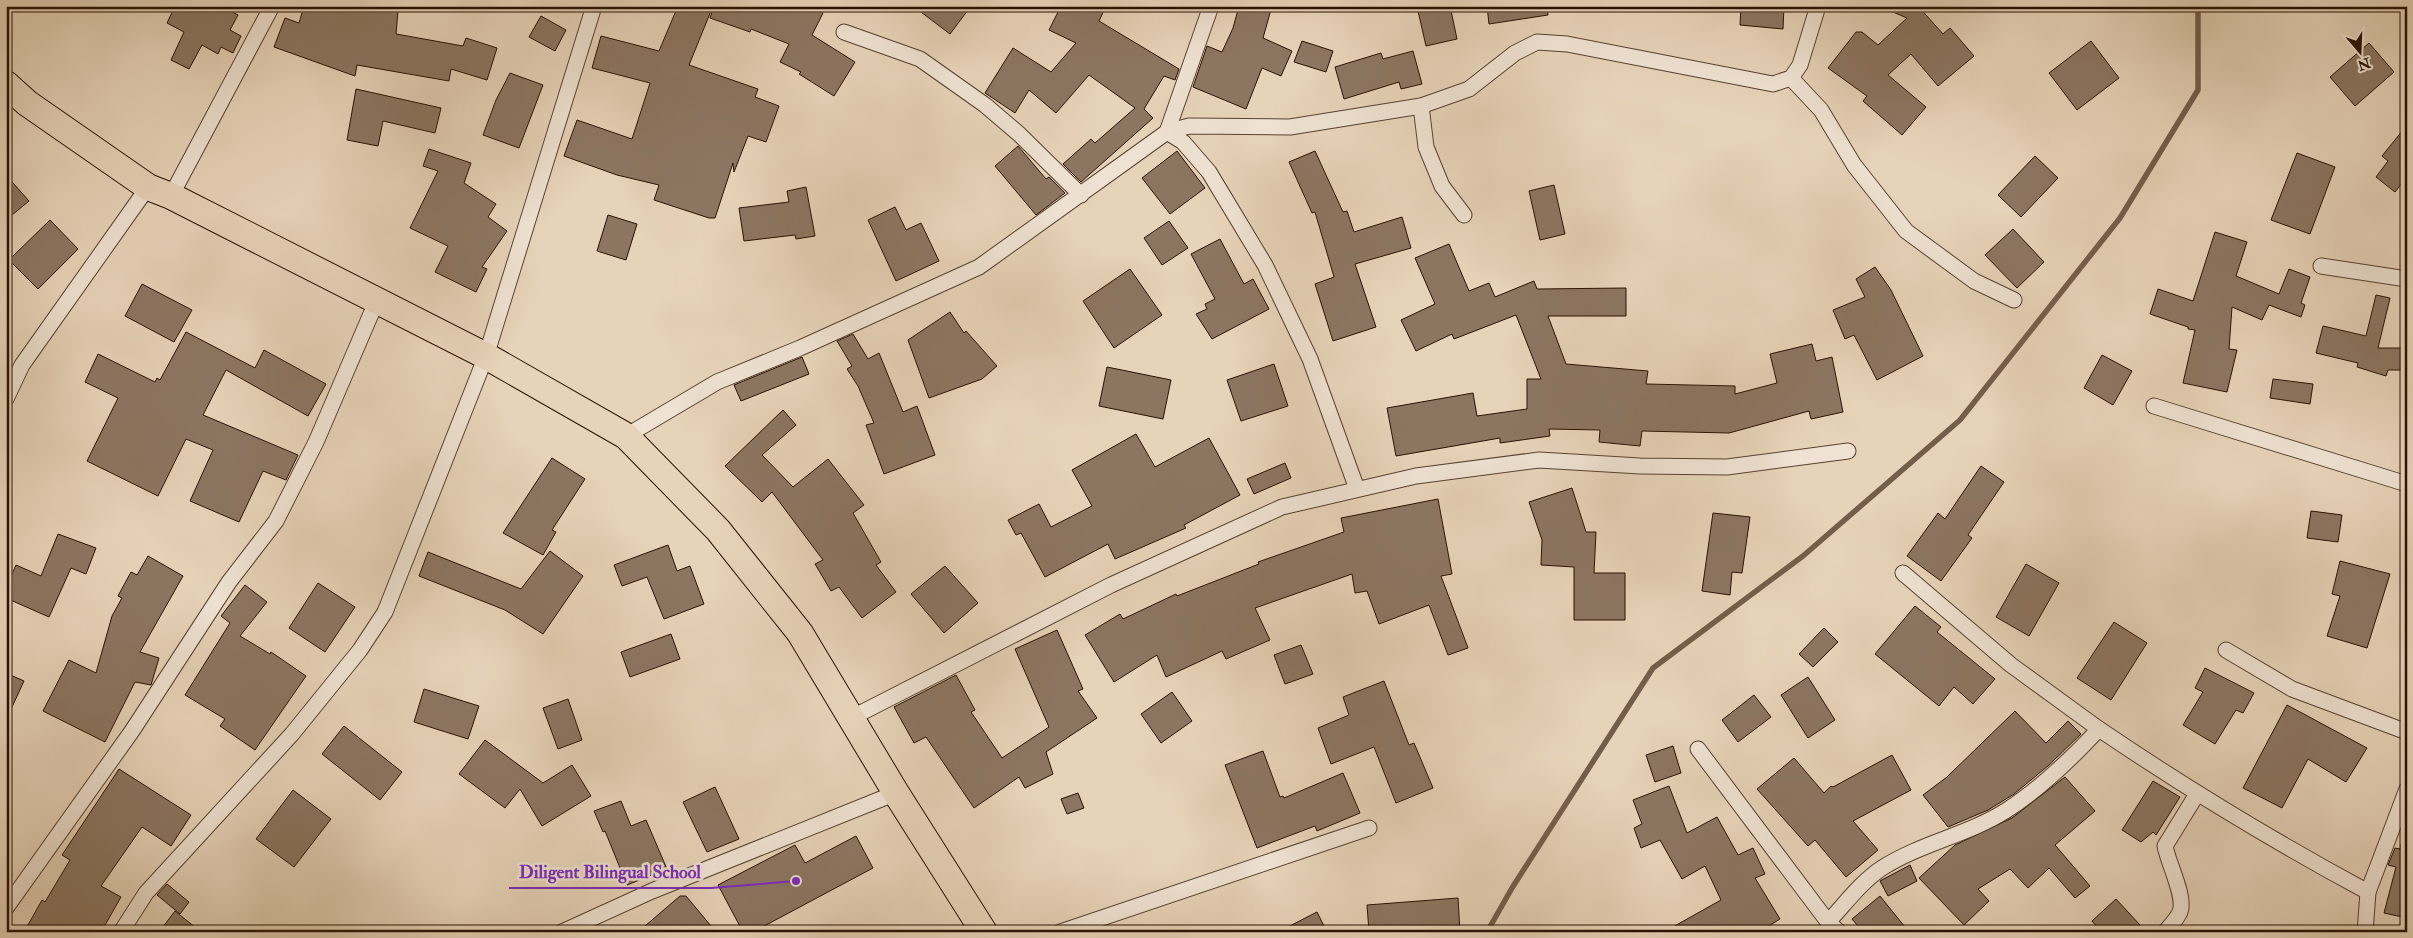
<svg xmlns="http://www.w3.org/2000/svg" width="2413" height="938" viewBox="0 0 2413 938" font-family="'IM FELL Double Pica',serif">
<style>
.lines{fill:none;stroke-linecap:round;stroke-linejoin:round}
.stream{stroke:#745e4b;stroke-width:5.5}
.building{fill:#8c7662;stroke:#291103}
.minor-casing{stroke:#584230;stroke-width:17}
.trunk-casing{stroke:#291103;stroke-width:28}
.minor{stroke:#efe2d2;stroke-width:15}
.trunk{stroke:#e7d3b9;stroke-width:26}
.leader{fill:none;stroke:#7b2cbf;stroke-width:2}
.callout-dot{fill:#7b2cbf;stroke:#efe2d2;stroke-width:2}
.callout-label{font-size:18px;text-anchor:middle;font-weight:bold;fill:#7b2cbf;stroke:#efe2d2;stroke-width:5;stroke-linejoin:round;paint-order:stroke}
</style>
<rect width="100%" height="100%" fill="#e7d3b9"/>
<filter id="stains"><feTurbulence type="fractalNoise" baseFrequency=".004" numOctaves="4"/><feColorMatrix values="0 0 0 0 .2 0 0 0 0 .09 0 0 0 0 .02 0 0 0 .5 -.17"/></filter>
<radialGradient id="worn" r=".72"><stop offset=".6" stop-color="#630" stop-opacity="0"/><stop offset="1" stop-color="#630" stop-opacity=".3"/></radialGradient>
<g class="lines">
<!-- stream -->
<path class="stream" d="M1487,932l25,-44 141,-220 150,-112 157,-136 160,-202 78,-128v-84"/>
</g>
<!-- building -->
<g class="building">
<path d="M175,6h46l17,9 -8,15 11,6 -8,17 -12,-6 -3,7 -16,-9 -13,24 -18,-9 13,-28 -17,-9z"/>
<path d="M304,6h49l45,5 -2,23 67,12 3,-8 31,10 -10,32 -36,-11 -2,12 -92,-16 -2,11 -81,-29 11,-29 14,5z"/>
<path d="M678,6h22l11,5 -22,54 69,24 -3,8 24,9 -13,36 -18,-6 -14,36 -1,-9 -18,55h-6l-55,-18 5,-15 -42,-10 -53,-19 13,-36 55,19 18,-56 -58,-15 9,-32 58,15z"/>
<path d="M714,6h95l14,7 -11,22 43,27 -21,34 -35,-22 2,-2 -21,-10 9,-18 -38,-15 -1,3 -40,-14z"/>
<path d="M913,6h58l-21,28z"/>
<path d="M1061,6h45l-7,15 80,48 -4,11 -11,-4 -20,33 9,9 -72,64 -18,-18 28,-25 4,4 40,-35 -46,-33 -33,38 -27,-23 -14,23 -30,-20 28,-45 38,24 25,-29 -27,-13z"/>
<path d="M1239,6h33l-9,32 29,13 -11,25 -19,-8 -16,41 -53,-22 14,-41 15,6 11,-24z"/>
<path d="M1440,6h10l7,33 -31,7 -8,-35z"/>
<path d="M1487,6h60l1,9 -59,9z"/>
<path d="M1741,6h43l-1,23 -43,-4z"/>
<path d="M1879,6h39l25,28 7,-6 24,28 -36,30 -27,-32 -23,21 38,32 -24,28 -39,-34 4,-5 -39,-28 28,-36h6l16,13 29,-27z"/>
<path d="M541,16l25,14 -11,21 -26,-14z"/>
<path d="M1302,41l31,10 -7,21 -32,-10z"/>
<path d="M2091,41l28,37 -42,32 -28,-37z"/>
<path d="M2369,43l25,29 -39,34 -25,-29z"/>
<path d="M1413,51l9,33 -21,5 -2,-7 -55,17 -9,-32 46,-14 2,6z"/>
<path d="M510,73l33,12 -24,63 -36,-13 13,-35z"/>
<path d="M356,89l85,19 -6,25 -52,-12 -5,25 -31,-6z"/>
<path d="M2407,125v52l-12,15 -19,-15 12,-16 -6,-5z"/>
<path d="M1018,146l28,33 3,-2 16,16 -29,22 -41,-49z"/>
<path d="M429,149l42,14 -7,20 32,21 -8,13 19,14 -25,36 5,2 -11,23 -41,-20 13,-26 -38,-18 28,-57 -15,-5z"/>
<path d="M1177,151l28,37 -35,26 -28,-36z"/>
<path d="M1315,151l28,61 4,-1 7,21 48,-15 9,31 -56,16 21,63 -43,14 -18,-57 19,-7 -19,-65 -3,1 -23,-51z"/>
<path d="M2297,153l38,14 -25,67 -39,-14z"/>
<path d="M2035,156l23,22 -37,39 -23,-22z"/>
<path d="M6,175l23,26 -23,19z"/>
<path d="M1554,185l11,49 -25,6 -11,-49z"/>
<path d="M806,187l9,49 -19,3 -1,-4 -51,6 -5,-33 50,-6 -2,-11z"/>
<path d="M895,207l11,23 15,-7 18,38 -43,20 -28,-61z"/>
<path d="M608,215l29,9 -11,36 -29,-9z"/>
<path d="M50,220l28,29 -40,40 -29,-29z"/>
<path d="M1169,221l19,27 -26,17 -18,-27z"/>
<path d="M2013,229l31,33 -27,26 -32,-33z"/>
<path d="M2215,232l32,10 -11,34 43,18 10,-25 21,8 -9,26 4,2 -4,12 -32,-12 -7,15 -30,-13 -3,42 8,1 -10,42 -44,-9 12,-53 -7,-1v-2l-38,-13 8,-25 35,12z"/>
<path d="M1220,239l24,45 9,-5 16,30 -57,30 -16,-25 11,-5 -2,-5 10,-5 -24,-45z"/>
<path d="M1449,244l20,47 20,-8 6,14 39,-16 3,8 89,-1v28h-78l18,48 82,7 -2,13 89,2v8l42,-11 -7,-29 42,-10 4,17 16,-4 11,55 -32,7 -2,-8 -80,22 -87,-2 -2,15 -41,-4 1,-12 -51,-1 1,7 -50,7v-5l-104,18 -9,-48 86,-15 4,23 50,-7v-30h14l-25,-64 -62,24 -2,-5 -36,17 -15,-31 34,-16 -20,-46z"/>
<path d="M1875,267l16,23 32,66 -46,24 -23,-45 -9,4 -12,-29 32,-13 -9,-18z"/>
<path d="M1130,269l32,46 -48,33 -31,-47z"/>
<path d="M142,284l50,26 -18,32 -49,-26z"/>
<path d="M2376,295l14,3 -12,50h29v22h-19l-2,6 -29,-9 1,-4 -42,-10 7,-27 43,10z"/>
<path d="M950,312l14,21 2,-2 31,35 -15,13 -53,19 -21,-58z"/>
<path d="M186,332l69,36 9,-18 62,34 -18,32 -82,-46 -23,45 95,40 -12,25 -23,-9 -24,51 -49,-21 23,-51 -27,-11 -28,57 -71,-35 31,-63 -33,-16 13,-28 57,28 2,-4 3,2z"/>
<path d="M853,334l15,25 11,-6 24,59 14,-6 18,49 -51,19 -18,-49 8,-2 -16,-37 -11,-17 5,-3 -15,-25z"/>
<path d="M2102,355l30,16 -19,34 -29,-17z"/>
<path d="M802,357l7,17 -68,27 -7,-16z"/>
<path d="M1274,364l14,42 -47,15 -14,-41z"/>
<path d="M1107,367l64,13 -8,39 -64,-13z"/>
<path d="M2273,379l40,5 -3,20 -40,-6z"/>
<path d="M783,410l13,15 -34,30 31,32 35,-28 36,46 -11,8 28,49 -5,3 20,27 -34,26 -23,-31 -8,4 -16,-27 8,-4 -51,-68 -10,10 -37,-36z"/>
<path d="M1136,434l19,33 54,-29 31,57 -56,30 2,3 -71,31 -7,-15 -63,33 -24,-44 -5,2 -8,-15 31,-16 12,23 41,-21 -20,-36z"/>
<path d="M552,458l33,21 -33,51 4,2 -13,23 -40,-22z"/>
<path d="M1285,463l6,15 -37,16 -7,-15z"/>
<path d="M1981,466l23,16 -36,53 4,3 -31,43 -34,-25 31,-43 7,6z"/>
<path d="M1572,488l14,44h10l-2,41h31v47h-51v-53l-33,-2 1,-25 -13,-38z"/>
<path d="M1438,499l14,75 -11,2 27,72 -20,7 -19,-50 -50,19 -12,-33 -12,2 -3,-19 -97,34 15,32 -44,19 -4,-8 -56,26 -9,-22 -43,27 -29,-47 35,-21 3,5 53,-25 1,2 82,-32 -1,-2 86,-30 -3,-14z"/>
<path d="M2311,511l31,4 -4,27 -31,-4z"/>
<path d="M1713,513l37,4 -8,56 -10,-1 -2,23 -28,-4z"/>
<path d="M58,534l38,14 -10,26 -15,-6 -22,49 -43,-19v-10l10,-23 25,11z"/>
<path d="M668,545l9,26 13,-5 14,38 -40,15 -17,-42 -25,9 -8,-21z"/>
<path d="M550,551l33,25 -40,58 -38,-24 -86,-34 9,-24 93,37z"/>
<path d="M148,556l35,20 -43,76 19,6 -8,27 -16,-3 -30,60 -62,-31 26,-51 27,13 16,-57 10,-18 -4,-2 13,-24 6,3z"/>
<path d="M2340,561l50,13 -23,74 -40,-12 13,-40 -8,-2z"/>
<path d="M2026,564l33,19 -30,53 -33,-19z"/>
<path d="M945,566l33,37 -34,30 -33,-39z"/>
<path d="M318,583l37,24 -30,45 -36,-24z"/>
<path d="M245,585l22,17 -27,34 30,18 1,-2 35,24 -51,74 -35,-24 5,-7 -40,-24 45,-72 -9,-7z"/>
<path d="M1915,606l26,21 -4,5 58,47 -22,25 -19,-17 -15,19 -64,-52z"/>
<path d="M2114,622l33,21 -36,57 -34,-22z"/>
<path d="M1824,628l14,14 -25,25 -14,-13z"/>
<path d="M1057,630l26,59 -5,2 19,27 -51,34 7,22 -28,14 -6,-11 -45,31 -48,-71 -12,6 -20,-36 62,-32 19,35 -4,2 31,46 47,-31 -34,-78z"/>
<path d="M671,634l9,25 -50,18 -9,-25z"/>
<path d="M1301,645l12,29 -28,10 -11,-29z"/>
<path d="M2205,668l49,25 -11,20 -7,-3 -21,34 -32,-19 20,-33 -8,-4z"/>
<path d="M6,673l18,8 -18,39z"/>
<path d="M1808,677l27,43 -27,18 -27,-43z"/>
<path d="M1384,681l25,64 5,-2 19,45 -37,15 -22,-56 -43,17 -13,-36 31,-13 -6,-18z"/>
<path d="M424,689l55,17 -11,33 -54,-17z"/>
<path d="M1172,692l20,29 -31,22 -20,-29z"/>
<path d="M1754,695l17,22 -33,25 -16,-22z"/>
<path d="M568,699l14,41 -24,9 -15,-41z"/>
<path d="M2287,705l80,43 -21,34 -38,-23 -26,49 -39,-20z"/>
<path d="M2015,711l31,32 22,-22 13,13 -32,31 -35,29 -26,16 -40,17 -25,-32 24,-18z"/>
<path d="M344,726l58,46 -22,28 -58,-46z"/>
<path d="M485,740l58,43 29,-18 19,31 -49,30 -22,-37 -15,19 -46,-34z"/>
<path d="M1673,746l8,27 -26,9 -9,-27z"/>
<path d="M1263,751l17,46 3,-1 1,2 59,-25 17,40 -43,18 -2,-5 -58,22 -32,-83z"/>
<path d="M1892,755l19,35 -58,31 25,29 -32,27 -31,-37 -7,6 -51,-57 37,-31 30,35 7,-7 2,1z"/>
<path d="M119,769l72,46 -20,31 -29,-19 -41,59 20,11 -17,30 -3,-2 -4,7h-73l18,-32 3,2 25,-42 -8,-5z"/>
<path d="M2065,777l30,34 -40,34 35,41 -15,12 -26,-30 -21,20 -18,-19 -32,20 11,12 -25,24 -45,-47 36,-33 57,-27z"/>
<path d="M2153,781l27,16 -24,38 -3,-3 -12,10 -19,-12z"/>
<path d="M1669,786l18,47 30,-16 21,38 15,-7 12,26 -10,4 25,41 -21,13h-95l57,-32 -16,-34 -23,13 -22,-39 -19,8 -7,-20 8,-4 -9,-24z"/>
<path d="M715,787l24,52 -32,13 -24,-50z"/>
<path d="M293,790l38,29 -37,48 -38,-28z"/>
<path d="M1078,793l6,15 -17,6 -6,-15z"/>
<path d="M621,801l10,25 15,-6 21,49 -40,16 -22,-54 -2,1 -9,-21z"/>
<path d="M856,836l17,32 -120,64h-10l-25,-47 77,-40 10,18z"/>
<path d="M2401,844l6,1v73l-23,-5 12,-46 -8,-2 7,-17 5,1z"/>
<path d="M1910,865l7,16 -29,15 -8,-15z"/>
<path d="M167,884l22,18 -9,12 -23,-19z"/>
<path d="M680,896h6l30,36h-78z"/>
<path d="M1880,896l29,36h-46l-11,-13z"/>
<path d="M1458,898l2,34h-91l-2,-27z"/>
<path d="M2116,899l24,26 -8,7h-31l-9,-11z"/>
<path d="M175,911l26,21h-42z"/>
<path d="M1317,912l10,20h-49z"/>
</g>
<g class="lines">
<!-- minor casing -->
<g class="minor-casing">
<g id="minor">
<path d="M1211,6l-44,126 16,10 26,30 56,93 45,94 47,130"/>
<path d="M844,32l76,27 65,46 34,29 62,61"/>
<path d="M1791,78l30,32 33,55 52,66 68,50 40,19"/>
<path d="M1421,106l5,41 16,39 22,29"/>
<path d="M171,196l101,-190"/>
<path d="M2321,266l86,13"/>
<path d="M6,399l16,-34 126,-178"/>
<path d="M2154,406l253,78"/>
<path d="M626,436l91,-54 83,-34 179,-81 188,-135 22,-6 101,1 131,-21 48,-17 46,-36 22,-11 30,2 206,40 18,-6 9,-13 18,-59"/>
<path d="M1903,573l108,92 88,64"/>
<path d="M2226,650l66,39 115,43"/>
<path d="M851,718l260,-133 171,-78 134,-31 123,-16 101,6 87,1 121,-16"/>
<path d="M1698,749l130,173 11,10"/>
<path d="M2368,892l39,-103"/>
<path d="M6,908l126,-177 97,-149 47,-61 40,-79 61,-142"/>
<path d="M1828,922c17,-18 33,-40 54,-54 39,-25 86,-33 125,-58 34,-22 65,-52 92,-81 87,59 176,113 269,163l-3,40"/>
<path d="M121,932l25,-39 146,-159 68,-84 25,-38 101,-256 108,-350"/>
<path d="M562,932l90,-41 244,-98"/>
<path d="M1060,932l309,-104"/>
<path d="M2165,932c5,-6 12,-13 15,-20 6,-15 -12,-49 -15,-66l32,-52"/>
</g>
</g>
<!-- trunk casing -->
<g class="trunk-casing">
<path id="trunk" d="M6,84l21,19 121,84 23,9 315,160 140,80 92,94 82,103 96,160 88,139"/>
</g>
<!-- minor -->
<use href="#minor" class="minor"/>
<!-- trunk -->
<use href="#trunk" class="trunk"/>
</g>
<!-- callouts -->
<path class="leader" d="M796 881L711 888H509"/>
<circle class="callout-dot" cx="796" cy="881" r="5"/>
<g class="callout-label">
<text x="610" y="878">Diligent Bilingual School</text>
</g>
<!-- margin -->
<rect width="2413" height="938" fill="none" stroke="#e7d3b9" stroke-width="25"/>
<rect x="8" y="8" width="2398" height="923" fill="none" stroke="#291103" stroke-width="2.5"/>
<rect x="12" y="12" width="2388" height="913" fill="none" stroke="#291103"/>
<!-- north arrow -->
<g transform="translate(2360 52) rotate(161)" stroke="#efe2d2" stroke-width="4" paint-order="stroke">
<path d="M0-4L9 19L0 12L-9 19Z" fill="#291103"/>
<text y="-8" font-size="14" font-weight="bold" text-anchor="middle" fill="#291103">N</text>
</g>
<rect width="100%" height="100%" filter="url(#stains)"/>
<rect width="100%" height="100%" fill="url(#worn)"/>
</svg>
